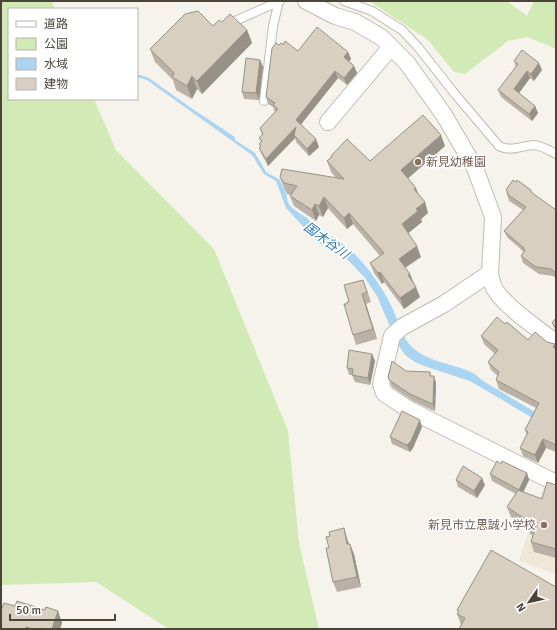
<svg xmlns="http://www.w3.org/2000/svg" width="557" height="630" viewBox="0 0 557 630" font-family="Signika,'Noto Sans JP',sans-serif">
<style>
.education{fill:#efe8d6}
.green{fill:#d2eab5}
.water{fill:#a9d4f2}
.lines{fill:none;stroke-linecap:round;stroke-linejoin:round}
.service-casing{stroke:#c2bbae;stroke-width:10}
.minor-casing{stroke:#c2bbae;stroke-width:18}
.service{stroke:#fff;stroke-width:8}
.minor{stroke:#fff;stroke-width:16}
.wall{fill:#bab2a6}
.shaded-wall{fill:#979187}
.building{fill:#d8cfc1;stroke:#979187}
.education-dot{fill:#8d6e63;stroke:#fff;stroke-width:1.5}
.labels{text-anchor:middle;stroke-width:3.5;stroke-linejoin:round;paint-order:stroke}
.education-label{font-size:12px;fill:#785e54;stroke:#fff;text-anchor:start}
.water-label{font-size:13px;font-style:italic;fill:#2e7ab2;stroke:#fff}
</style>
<rect width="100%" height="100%" fill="#f6f3ec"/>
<!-- education -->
<path class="education" d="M544,486l12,3v85l-37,-13z"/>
<!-- green -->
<g class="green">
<path d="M1,1h51l3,8h-46v90h85l22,51 98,99 74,182 11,112 20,86h-150l-73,-47 -95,3z"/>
<path d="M369,1h138l20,15 7,-15h22v48l-28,-12 -20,4 -43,33 -11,-2 -26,-32z"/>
</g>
<!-- water -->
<path class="water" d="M137,74l12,4 42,30 44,29v3l20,13 11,19 14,8 7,16c-1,13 15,16 23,25 3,4 6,9 9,13 5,2 13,2 17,5 23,14 44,44 56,68 6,13 8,27 18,38 16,17 41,18 61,27 5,2 8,6 12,9l67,40 -2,6 -78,-46 -46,-15 -9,-4 -9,-6 -9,-13 -20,-47 -12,-18 -17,-18 -27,-16 -9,-8 -26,-28 -10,-27 -12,-7 -12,-19 -105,-75 -10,-3z"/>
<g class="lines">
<!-- service casing -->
<g class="service-casing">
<g id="service">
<path d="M344,1l28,10 30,19 16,17 37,47 44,52c11,6 22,0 34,-1 8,0 16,5 23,9"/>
<path d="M233,22l47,-21"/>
<path d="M264,101l9,-75 6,-25"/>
</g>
</g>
<!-- minor casing -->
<g class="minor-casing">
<g id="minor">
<path d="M306,1l29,15 20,6 26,15 26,26 37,52 31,53 18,49 -3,56c1,6 2,13 6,18 12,18 43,38 60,52"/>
<path d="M328,122l63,-75"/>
<path d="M490,273l-46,31 -42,23 -10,9 -11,48 3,9 24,16 148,74"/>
</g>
</g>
<!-- service -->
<use href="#service" class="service"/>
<!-- minor -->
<use href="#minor" class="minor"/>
</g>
<!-- wall -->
<g class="wall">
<path d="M222,22l25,8 5,13 -50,51 -5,-5 -5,10 -16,-9 -3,-10 -18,-18 -5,-13z"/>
<path d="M279,45h4l15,6 50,1 3,7 -2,3 5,4 3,7 -10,12 -9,-7 -37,46 18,23 -10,9 -13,-14 -1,-4 -27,28 -6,-11 -3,-7 1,-1 -1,-3 2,-2 -2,-4 3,-3 -2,-7 15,-16 -2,-5 -5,-3 -2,-7z"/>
<path d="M260,60l3,7 -4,33 -15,-1 -2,-7z"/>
<path d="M514,61l28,9 -8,11 -4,-3 -11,15 16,13 3,7 -6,8 -31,-24 -3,-7 18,-23z"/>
<path d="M445,146l-37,32 10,16 7,8 3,11 -7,6 1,3 -14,11 13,24 -16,11 5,6 10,23 -16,12 -20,-27 -2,2 -8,-11 -4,-10 10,-7 -27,-32 -6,5 -19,-21 -5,9 -4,-2 -3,6 -22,-15 -4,-10v-1l-3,-1 -3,-6 -4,-11 56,1 -5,-6 -4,-11 4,-4v-1l39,5z"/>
<path d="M516,182l16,11 24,17v68l-3,-2 -14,-2 -16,-11 -2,-7 3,-4 -17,-15 -3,-6 19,-21 -14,-9 -2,-7 -1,-4z"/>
<path d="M367,290l4,12 -5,2 11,35 -21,6 -3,-10 -6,-31 2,-2z"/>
<path d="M556,318v13l-1,-1 -3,-7z"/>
<path d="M505,324l23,16 19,2 9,4v106l-10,-4 -8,15 -15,-7 -3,-8 7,-13 -2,-5 11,-22 -37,-19 -3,-9 2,-4 -7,-6 -3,-8 7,-8 -11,-10 -3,-8z"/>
<path d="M372,354l3,7 -5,24 -15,-3 -3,-7h-3l-2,-7z"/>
<path d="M406,371l24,1 1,4 5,7 -1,28 -3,-1 -19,-9 -21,-14 -4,-10z"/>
<path d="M422,427l-9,21 -3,4 -18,-8 -2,-7z"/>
<path d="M501,464l26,9 2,7 -6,12 19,7 14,-14v73l-22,-6 -3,-10 2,-7 -3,-1 -1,-5 -18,-12 -4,-10 9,-13 -24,-13 -2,-7z"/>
<path d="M456,480l29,5 -8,13 -19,-11z"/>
<path d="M344,528l5,16 5,10 7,33 -24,5 -4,-10 -4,-34 1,-12z"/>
<path d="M556,587l-95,38 -4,-11 1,-1 -1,-3z"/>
<path d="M15,606l43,5 4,12 -2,6h-59z"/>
</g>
<!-- shaded-wall -->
<g class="shaded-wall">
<path d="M247,30l5,13 -50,51 -5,-13z"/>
<path d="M348,52l3,7 -5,6 -2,-8z"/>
<path d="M260,60l3,7 -4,33 -3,-7z"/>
<path d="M539,63l3,7 -8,11 -3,-7z"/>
<path d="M354,66l3,7 -10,12 -3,-7z"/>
<path d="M335,71l3,7 -39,49 -3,-7z"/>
<path d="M527,71l3,7 -13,18 -3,-7z"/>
<path d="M192,76l5,13 -5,10 -5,-13z"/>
<path d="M535,106l3,7 -6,8 -3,-7z"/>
<path d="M296,127l-2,8 1,3 -27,28 -2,-7z"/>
<path d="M441,135l4,11 -40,35 -4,-11z"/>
<path d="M316,139l3,8 -10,9 -2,-7z"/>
<path d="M416,188l4,10 -6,-9z"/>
<path d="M324,197l4,11 -5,9 -4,-11z"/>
<path d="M425,202l3,11 -7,6 1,3 -16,13 -4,-11 14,-15z"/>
<path d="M315,204l4,11 -3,6 -4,-11z"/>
<path d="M349,213l4,11 -6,5 -3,-11z"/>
<path d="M417,246l4,11 -18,12 -4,-10z"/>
<path d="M380,272l4,10 -2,2 -4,-11z"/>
<path d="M410,274l4,11 -6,-10z"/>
<path d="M416,287l4,10 -16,12 -4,-11z"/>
<path d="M362,294l4,10 11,35 -4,-10z"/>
<path d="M555,344l1,2v9l-3,-8z"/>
<path d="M372,354l3,7 -5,24 -2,-7z"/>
<path d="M434,376l2,7 -1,28 -2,-7z"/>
<path d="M420,420l2,7 -9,21 -3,4 -3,-7z"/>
<path d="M543,439l3,9 -8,15 -3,-8z"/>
<path d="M527,473l2,7 -8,17 -2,-7z"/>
<path d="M482,478l3,7 -8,13 -3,-7z"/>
<path d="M344,528l3,11 4,16 -4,-11z"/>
<path d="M350,544l4,10 7,33 -4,-10z"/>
<path d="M58,611l4,12 -2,6h-8z"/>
</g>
<!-- building -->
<g class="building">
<path d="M198,11l15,15 6,-6 3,2 8,-8 17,16 -50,51 -5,-5 -5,10 -15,-9 2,-4 -24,-24 35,-35z"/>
<path d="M317,27l31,25 -4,5 10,9 -10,12 -9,-7 -39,49 20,19 -9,10 -13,-14 2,-8 -30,32 -7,-11 2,-2 -2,-2 3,-3 -3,-3 4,-4 -3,-6 18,-19 -5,-4 2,-2 -9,-6 6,-49 4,-5 3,2 2,-2 2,2 2,-4 13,10z"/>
<path d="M522,50l17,13 -8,11 -4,-3 -13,18 21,17 -6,8 -31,-24 20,-26 -4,-3z"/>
<path d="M246,58l14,2 -4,33 -14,-1z"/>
<path d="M423,115l18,20 -40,35 15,18 -2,1 11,13 -9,7 2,2 -16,13 15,22 -18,13 11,15 -2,1 8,12 -16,11 -20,-26 -2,1 -8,-10 14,-10 -35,-40 -5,5 -20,-21 -5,9 -4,-2 -3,6 -22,-14 7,-10 -13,-3 -4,-6 2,-8 62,10 -17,-18 5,-4 -1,-1 16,-17 23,22z"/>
<path d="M513,180l3,2 1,-2 14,10v2l25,18v63l-5,-4 -15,-2 -15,-11 4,-6 -2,-1 1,-1 -20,-17 22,-24 -19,-13 1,-2 -2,-2z"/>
<path d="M363,280l4,12 -5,2 11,35 -20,6 -9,-31h3v-2h2l-5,-17z"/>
<path d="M497,317l8,7 2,-2 21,18 7,-8 12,10 8,2 -2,3 3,2v96l-13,-6 -8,16 -15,-7 8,-16 -3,-2 14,-27 -43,-23 3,-8 -11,-10 10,-12 -17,-14z"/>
<path d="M556,318v9l-4,-4z"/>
<path d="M349,350l23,4 -4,24 -16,-3 1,-6 -6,-1z"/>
<path d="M392,361l14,10 24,1v4h4l-1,28 -3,-1 -20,-9 -21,-14 -1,-3z"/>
<path d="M402,411l18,9 -9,21 -4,4 -17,-8z"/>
<path d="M497,461l4,3 1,-3 25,12 -8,17 -29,-16z"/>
<path d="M463,466l19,12 -8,13 -18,-11z"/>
<path d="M547,482l9,3v64l-25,-7 5,-16 -9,-2 1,-3 -21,-14 11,-17 24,9z"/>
<path d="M344,528l3,16h3l7,33 -24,5 -7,-34h3l-3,-11 4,-1 -1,-4z"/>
<path d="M491,550l65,37v42h-97l6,-11 -8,-4 2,-3 -2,-1z"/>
<path d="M17,601l28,9 1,-3 12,4 -6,18h-8l-3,-1v1h-8l-7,-2v2h-25v-19l3,-7 11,3z"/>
</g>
<!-- markers -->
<g class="education-dot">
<circle cx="418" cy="162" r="4"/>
<circle cx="544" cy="525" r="4"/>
</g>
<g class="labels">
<!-- education labels -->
<g class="education-label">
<text x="426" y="166">新見幼稚園</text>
<text x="536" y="529" text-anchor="end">新見市立思誠小学校</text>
</g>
<!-- water labels -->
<g class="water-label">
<text transform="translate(327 240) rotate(36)" y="5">国木谷川</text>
</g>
</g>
<!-- border -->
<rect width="557" height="630" fill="none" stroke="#4b4439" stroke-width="4"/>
<!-- legend -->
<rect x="8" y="8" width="130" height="92" fill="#ffffff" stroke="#b7b4b0"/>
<rect x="16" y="21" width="20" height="6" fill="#ffffff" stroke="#b7b4b0"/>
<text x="44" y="28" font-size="12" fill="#4b4439">道路</text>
<rect x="16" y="38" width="20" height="12" fill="#d2eab5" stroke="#b7b4b0"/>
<text x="44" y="48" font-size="12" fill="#4b4439">公園</text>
<rect x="16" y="58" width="20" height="12" fill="#a9d4f2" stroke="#b7b4b0"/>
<text x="44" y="68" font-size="12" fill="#4b4439">水域</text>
<rect x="16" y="78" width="20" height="12" fill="#d8cfc1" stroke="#b7b4b0"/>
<text x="44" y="88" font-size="12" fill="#4b4439">建物</text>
<!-- north arrow -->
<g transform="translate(529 602) rotate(236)" stroke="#ffffff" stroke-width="3" paint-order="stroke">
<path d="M0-3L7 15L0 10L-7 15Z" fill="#4b4439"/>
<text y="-6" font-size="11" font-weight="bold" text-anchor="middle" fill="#4b4439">N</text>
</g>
<!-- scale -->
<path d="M10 614v6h105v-6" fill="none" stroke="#4b4439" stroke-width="2"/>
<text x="16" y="614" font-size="12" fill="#4b4439" stroke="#ffffff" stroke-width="3" paint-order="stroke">50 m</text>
</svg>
